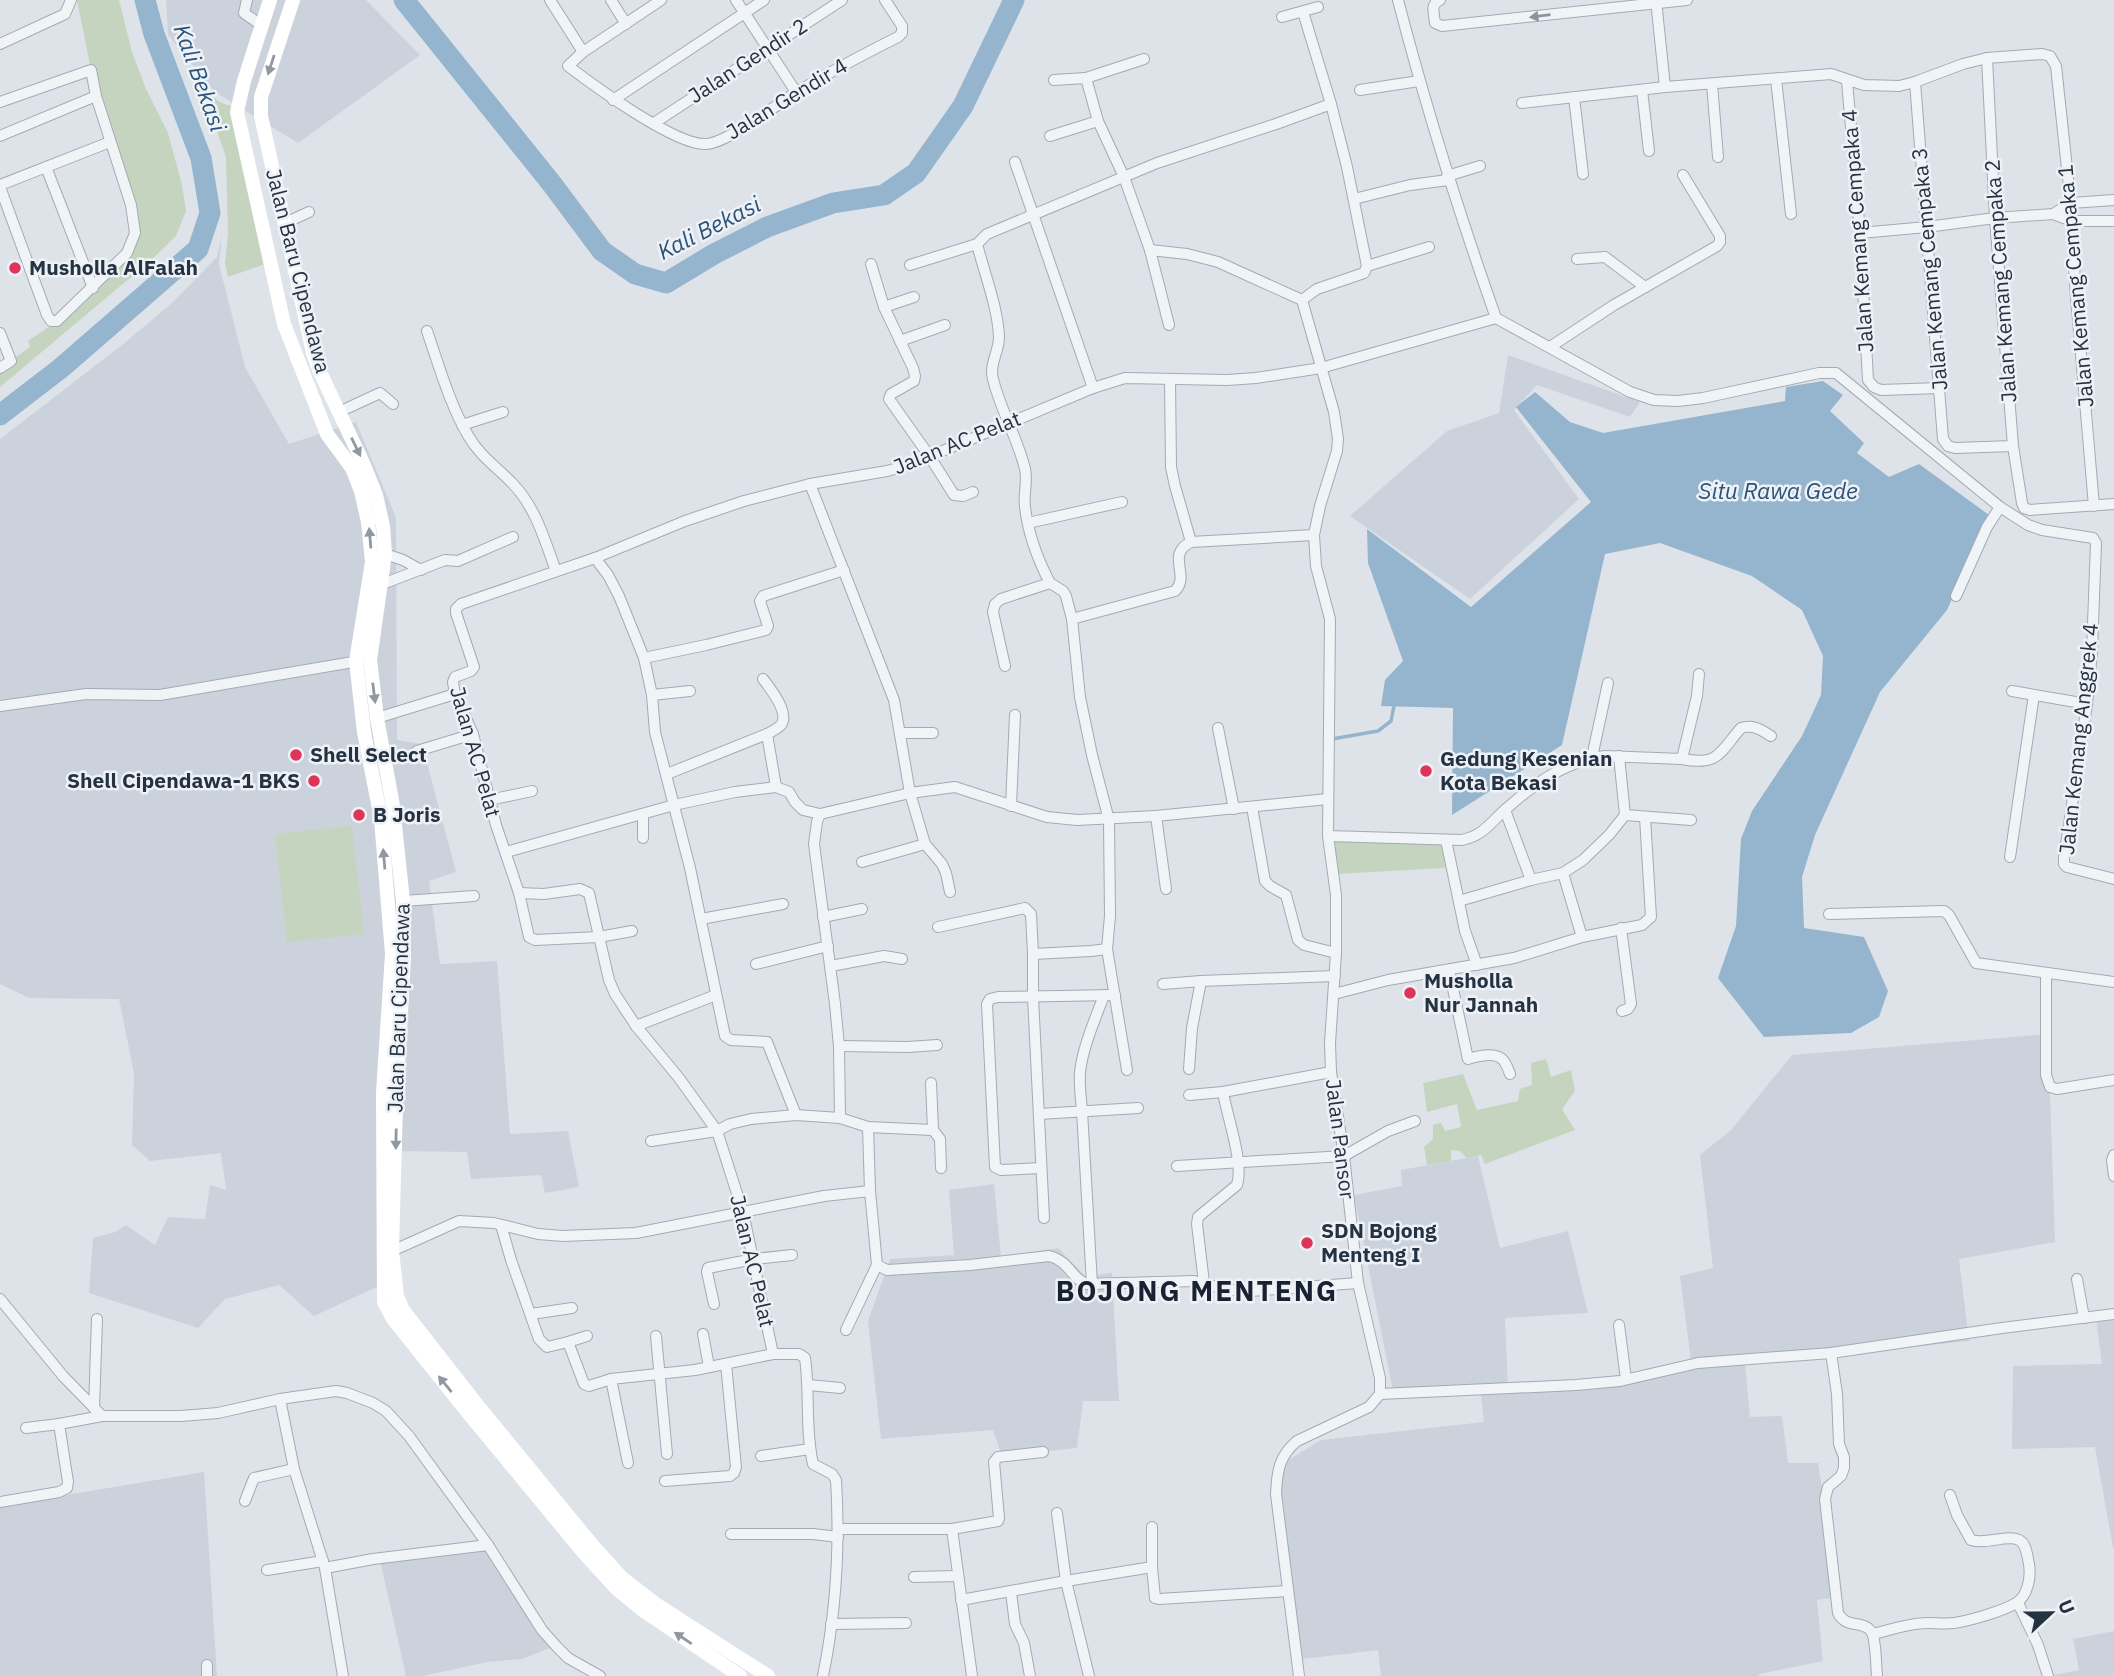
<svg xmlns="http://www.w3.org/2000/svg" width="2114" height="1676" viewBox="0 0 2114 1676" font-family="'IBM Plex Sans',sans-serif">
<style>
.built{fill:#ccd2dc}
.green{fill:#c5d4be}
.water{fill:#95b4ce}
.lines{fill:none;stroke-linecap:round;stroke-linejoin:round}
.stream{stroke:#95b4ce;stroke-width:3.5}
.river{stroke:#95b4ce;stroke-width:21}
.street-casing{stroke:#a3aab4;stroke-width:12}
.street{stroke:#f1f4f7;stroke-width:10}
.secondary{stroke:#fff;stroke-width:14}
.oneway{fill:#8b939c}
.oneway2{fill:#9298a0}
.poi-dot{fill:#dd3458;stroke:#eef2f7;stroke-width:2.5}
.labels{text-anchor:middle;stroke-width:5;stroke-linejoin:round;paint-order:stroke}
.street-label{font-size:21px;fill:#253242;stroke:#eef2f7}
.poi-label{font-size:21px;font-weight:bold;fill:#253242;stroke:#eef2f7;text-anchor:start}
.water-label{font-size:23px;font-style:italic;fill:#2b537a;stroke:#eef2f7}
.district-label{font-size:28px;font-weight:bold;letter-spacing:2px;fill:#182232;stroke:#eef2f7}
</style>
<rect width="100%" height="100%" fill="#dee3e9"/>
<!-- built -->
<g class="built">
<path d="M166,0h200l54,55 -122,88 -83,-51 -47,-57z"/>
<path d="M222,234l-3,30 26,103 44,77 67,-22 40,95 1,223 25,4 34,128 -27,9 11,83 57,-3 13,173 58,-3 11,56 -34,6 -4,-18 -70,4 -4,-27 -73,-1 2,127 -82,38 -35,-31 -54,14 -27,29 -109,-35 4,-55 22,-6 11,-7 29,20 13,-28 37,2 5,-34 16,5 -5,-37 -71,8 -18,-16 2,-72 -15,-74 -90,-1 -29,-14v-545l122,-94 49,-41 46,-47z"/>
<path d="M1508,355l132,47 -10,15 -93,-32 -23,25 65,89 -109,100 -120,-83 97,-85 52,-18z"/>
<path d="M2048,1034l7,208 -96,17 10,82 -224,24 5,52 32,-1 6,47h30l21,134 -22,3 6,61 -64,13v2h-378l-3,-26 -75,9 -25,-144 4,-51 39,-24 163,-18 -4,-34 -87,3 -39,-196 48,-9 -1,-16 77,-14 22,92 68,-17 20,82 -83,5 3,70 108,-5 76,-15 -12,-92 33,-8 -13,-113 31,-25 61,-75z"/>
<path d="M994,1184l7,73 57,-9 27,28 27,-3 7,128h-36l-6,47 -75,8 -9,-26 -112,9 -13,-118 22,-62 64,-4 -5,-65z"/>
<path d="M2114,1316v231l-1,1 -18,-101 -83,2 1,-83 89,-2 -6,-45z"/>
<path d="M204,1472l13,204h-217v-170z"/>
<path d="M492,1547l63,99 -33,13 -35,3 -64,14h-17l-26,-116z"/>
<path d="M2114,1631v45h-65l30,-6 -6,-31z"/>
</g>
<!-- green -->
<g class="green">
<path d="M77,0h42l13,52 14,37 22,44 14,52 4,26 -10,25 -27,26 -149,125v-19l30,-21 -2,-6 34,-23 65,-65 8,-20 -44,-163z"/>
<path d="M197,79c12,14 22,28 42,28l32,155 -43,15 -3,-14 3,-29 -2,-77 -20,-58z"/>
<path d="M352,826l12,108 -77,8 -12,-108z"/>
<path d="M1331,839l112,6 2,23 -109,6z"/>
<path d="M1546,1059l5,18 20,-7 4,21 -13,18 13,21 -90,34 -4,-9 -14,3 -7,-7 -9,-1v11l-24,4 -3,-18 9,-8v-14l8,-2 4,8 16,-4 -4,-23 -30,8 -4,-29 40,-9 14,36 41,-9 2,-12 12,-4 -1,-22z"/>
</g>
<!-- water -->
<path class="water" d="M1823,381l20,14 -13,16 34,32 -7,10 32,24 30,-13 70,51 -42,95 -67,82 -65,143 -13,42 2,51 60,9 24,54 -9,26 -28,16 -87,4 -46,-59 18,-52 5,-87 11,-28 50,-75 19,-41 2,-39 -21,-46 -50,-34 -92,-33 -55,11 -43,191 -110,70 1,-107 -72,-2 4,-26 18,-19 -35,-98 -1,-34 104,78 120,-105 -75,-95 19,-15 35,30 33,11 182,-32 1,-14z"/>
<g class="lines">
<!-- stream -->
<path class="stream" d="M1332,739l46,-8 13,-10 3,-15"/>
<!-- river -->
<g class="river">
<path d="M404,0l148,184 50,67 33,23 31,9 48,-29 53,-27 66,-24 51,-8 32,-22 47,-67 51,-106"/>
<path d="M0,415l61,-47 137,-119 12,-36 -9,-55 -47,-124 -9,-34"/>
</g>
<!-- street casing -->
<g class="street-casing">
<g id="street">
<path d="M247,0l-3,13 17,12"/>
<path d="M550,0l33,52"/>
<path d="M611,0l15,24"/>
<path d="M661,0l-78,52 -15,14c25,19 108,80 138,78 22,-1 72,-41 93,-53 32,-20 65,-37 99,-54l4,-4v-7l-17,-26"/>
<path d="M736,0l60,92"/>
<path d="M1398,0c28,108 61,213 98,318"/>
<path d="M1440,0c-10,4 -6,13 -5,23l7,3 245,-26"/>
<path d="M1656,0l9,87"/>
<path d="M1303,12l28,92"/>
<path d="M1282,17l36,-10"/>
<path d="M0,44l65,-30 6,-14"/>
<path d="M1987,58l8,160 18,228 9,57 2,5 6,2 84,-6"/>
<path d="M1144,59l-58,19 12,43 26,56 26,73 19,75"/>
<path d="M1776,79l15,135"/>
<path d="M1054,80l32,-2"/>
<path d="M1847,81l13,152 8,147 6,7 7,3 59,-2"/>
<path d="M1915,82l28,357 5,7 7,2 58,-2"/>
<path d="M1712,84l6,73"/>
<path d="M1360,90l59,-9"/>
<path d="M1642,90l7,61"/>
<path d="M1574,97l9,77"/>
<path d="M613,100l151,-100"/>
<path d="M0,102l91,-32 5,26 35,109 4,28 -8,20 -70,68h-6l-4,-6 -47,-128"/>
<path d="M1522,103l143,-16 166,-13 33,11 35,1 16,-4 48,-18 24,-6 55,-4 8,2 6,10 16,149 3,70 19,221"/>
<path d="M654,123l188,-123"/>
<path d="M0,136l96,-40"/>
<path d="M1050,136l48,-15"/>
<path d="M1015,162l78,226"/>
<path d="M46,167l47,121"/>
<path d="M1447,176l33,-10"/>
<path d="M0,185l110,-43"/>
<path d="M1354,199l56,-14 38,-5"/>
<path d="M2053,214l19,7h42"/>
<path d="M285,223l24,-11"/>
<path d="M1860,233l67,-6 68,-9 58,-4 18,-11 43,-3"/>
<path d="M977,244c7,28 21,64 22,93 0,15 -10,27 -6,42 7,30 25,60 32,90 3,13 -2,25 0,38 3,26 13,53 25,76l-49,16 -6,5 -2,8 12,54"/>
<path d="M1150,250l37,4 31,8 84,38"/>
<path d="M1577,259l28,-2 40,30"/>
<path d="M871,264l13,43 29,61 2,8 -1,5 -23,13 -2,5 41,58 24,38 9,1 10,-4"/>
<path d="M910,265l67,-21 10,-10 170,-71 119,-39 55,-20 16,63 20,99 -3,7 -47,16 -15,11 32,112 4,27 -1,12 -17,55 -6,29 2,31 14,53 -2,217 8,59v58l-6,90 1,29 13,84 14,127 22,95v16l-11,13 -72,34c-18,15 -20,30 -21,53l23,182"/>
<path d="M1367,266l62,-19"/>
<path d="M884,307l30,-10"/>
<path d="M427,331c11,32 24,77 42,106 11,19 29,31 44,47 23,24 32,57 43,87"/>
<path d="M0,333l11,28 -11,7"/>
<path d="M900,341l45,-16"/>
<path d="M1550,347l64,-42 103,-59 3,-4v-6l-37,-61"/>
<path d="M1170,379l1,88 4,19 16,56"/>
<path d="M339,412l41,-19 13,11"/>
<path d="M462,425l41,-13"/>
<path d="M810,484l84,216 16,93 15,51 17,20 4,9 4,19"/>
<path d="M1028,523l94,-21"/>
<path d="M385,554l18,6 18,10"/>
<path d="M595,558l13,17 11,21 25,62 8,37 3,37 35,136 35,168 6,4 36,2 29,73"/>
<path d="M1050,583l13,8 3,5 6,23 8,78 12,58 17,65 1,96 -3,33 20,121"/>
<path d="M380,585l65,-25 13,1 55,-24"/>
<path d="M1956,596l31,-69 13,-20"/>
<path d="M1072,619l103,-28c16,-16 -10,-36 16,-49l123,-7"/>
<path d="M644,658l62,-13 60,-15 2,-4 -8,-25 3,-5 81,-26"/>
<path d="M763,679c7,9 27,34 18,46 -3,3 -10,7 -14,9"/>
<path d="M2012,691l75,13"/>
<path d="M652,695l38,-4"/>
<path d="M0,706l86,-12 74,1 199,-34"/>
<path d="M377,718l78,-24"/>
<path d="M1218,728l16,81"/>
<path d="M900,733h33"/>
<path d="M417,751l56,-17"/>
<path d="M1619,756l6,59 66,5"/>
<path d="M1592,757l16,-74"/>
<path d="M1682,759c37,7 37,-6 59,-31 12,-4 20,2 30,8"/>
<path d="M667,774l100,-40 9,53"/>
<path d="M489,800l43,-9"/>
<path d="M1011,806l4,-91"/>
<path d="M1252,807l13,74 5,5 16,9 12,45 6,5 32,8"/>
<path d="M1505,810l26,70"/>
<path d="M643,814v24"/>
<path d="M820,814l-3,8 -3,22 21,160 4,42 1,72"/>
<path d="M1156,816l10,73"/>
<path d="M1328,836l134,4c22,-5 28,-17 44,-31 29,-26 60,-48 99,-53l77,3 15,-63 2,-22"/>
<path d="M1446,840l19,91 12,34"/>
<path d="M506,852l168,-47 61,-13 41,-5 13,5 6,10 8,8 17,4 90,-21 45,-6 92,30 30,3 79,-4 172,-17"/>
<path d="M2010,857l24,-162"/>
<path d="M862,862l63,-18"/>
<path d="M1563,873l19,64"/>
<path d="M519,893l25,1 36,-5 9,4 20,87 6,14 21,32 43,52 38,53 26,81 30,142h26l6,4c5,35 0,72 8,106l19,10 4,6c4,65 0,132 -13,196"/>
<path d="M403,901l71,-5"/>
<path d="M1459,901l72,-21 32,-7 20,-13 26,-25 16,-20"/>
<path d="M1829,914l115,-3 5,4 27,48 138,19"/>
<path d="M823,917l39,-8"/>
<path d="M701,919l82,-15"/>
<path d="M938,927l87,-19 6,6 2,40 58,-3 16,-2"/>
<path d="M1621,928l10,76 -3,5 -6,2"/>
<path d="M632,931l-33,6 -64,3 -6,-3 -10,-44 -23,-68 -23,-91 -18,-40 -2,-12 2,-5 16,-6 3,-4 -18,-54v-4l5,-5 134,-46 90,-37 59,-20 66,-17 77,-13 22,-6 184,-77 32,-10 102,2 29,-2 65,-10 175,-50 134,74 24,8 24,1 25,-3 116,-25h17l164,134 28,18 14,5 51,8 3,5 -4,108 -5,53 -23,154v6l3,3 47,12"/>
<path d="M1033,954v43l11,221"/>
<path d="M756,964l72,-18"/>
<path d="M831,966l53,-10 18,3"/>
<path d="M1449,970l19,89c10,-3 26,-7 34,0 4,3 6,10 8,15"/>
<path d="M2046,974v101l4,12 7,2 57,-9"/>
<path d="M1163,984l38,-3 134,-5"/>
<path d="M1334,994l54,-14 126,-22 68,-21 60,-12 9,-8 -6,-100"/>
<path d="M636,1026l80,-31"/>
<path d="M839,1046l69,1 29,-2"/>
<path d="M1189,1069l3,-41 9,-47"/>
<path d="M931,1083l2,47"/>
<path d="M1189,1095l34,-3"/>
<path d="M1039,1114l99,-6"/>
<path d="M868,1127l2,64 7,74"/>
<path d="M651,1141l66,-10 13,-7 21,-5 45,-4 44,3 28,9 65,3 7,9 1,29"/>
<path d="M2114,1155l-2,5 2,16"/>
<path d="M1177,1166l167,-10 44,-25 27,-10"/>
<path d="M1041,1168l-40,2 -6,-3 -8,-163 3,-5 8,-2 117,-2"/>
<path d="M501,1225l10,35 28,79 8,8 21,-5 16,42 5,2 22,-7 84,-9 78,-16"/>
<path d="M392,1251l67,-30 35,2 44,11 25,2 73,-3 188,-37 46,-5"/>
<path d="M877,1265l10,5 83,-5 79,-9c21,5 23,24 38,28l107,-3 34,9 22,1 108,-8"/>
<path d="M2077,1279l7,39"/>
<path d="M1204,1283l-7,-59 1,-7 39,-32c7,-23 -10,-68 -14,-93l108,-20"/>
<path d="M1092,1284l-10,-173c-1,-13 -3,-26 -2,-39 3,-26 15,-52 24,-77"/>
<path d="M0,1299l63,77 39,40h79l37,-3 62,-14 56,-8 11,2 26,10 13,8 23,25 79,109 54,85 15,17 11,11 32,18"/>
<path d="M714,1304l-7,-32 1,-4 46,-9 38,-4"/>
<path d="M531,1314l41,-6"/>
<path d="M1619,1325l7,54"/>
<path d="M846,1330l31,-65"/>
<path d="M703,1334l6,33"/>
<path d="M656,1336l11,118"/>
<path d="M568,1342l19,-6"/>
<path d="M1831,1353l6,41 2,50 5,13v11l-3,8 -13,11 -3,12 13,114c8,16 25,7 33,18 5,7 5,35 6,45"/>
<path d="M611,1379l17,84"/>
<path d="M809,1385l31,3"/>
<path d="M1380,1394l196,-9 44,-4 78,-18 133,-10 171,-25 112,-14"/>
<path d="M280,1399l14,70 31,99 18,108"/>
<path d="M94,1408l3,-89"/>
<path d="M26,1428l33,-4"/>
<path d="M761,1456l49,-7"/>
<path d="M665,1481l65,-5 4,-3 2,-6 -10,-103"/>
<path d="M245,1501l9,-23 40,-9"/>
<path d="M0,1502l59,-10 8,-4 1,-6 -9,-58 43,-8"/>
<path d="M1057,1513l9,68 86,-14"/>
<path d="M1152,1527v40l3,31 4,1 129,-8"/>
<path d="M838,1529h114l20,147"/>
<path d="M952,1529l46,-8 1,-3 -5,-56 4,-5 45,-5"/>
<path d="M731,1534h82l25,3"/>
<path d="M325,1568l48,-9 115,-14"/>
<path d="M267,1570l56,-9"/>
<path d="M914,1577l43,-1"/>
<path d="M1011,1592l4,32 9,19 6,33"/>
<path d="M961,1600l105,-19 23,95"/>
<path d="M2018,1603l20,42 10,31"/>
<path d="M831,1624l75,-1"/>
<path d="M1873,1634c17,-4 36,-11 54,-11 9,0 18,1 27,0 14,-2 50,-12 62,-20 12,-7 15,-26 13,-39 -2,-8 -2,-20 -10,-24 -12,-6 -33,5 -48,0l-14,-25 -7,-20"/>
<path d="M207,1665v11"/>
</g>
</g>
<!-- street -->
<use href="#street" class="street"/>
<!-- secondary -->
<g class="secondary">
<path d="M270,0l-26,81 -7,31 47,212 43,110 25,34 9,23 7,31 4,40 -16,99 8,71 17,87 11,135 -9,139 1,209 9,17 76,95 115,139 33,36 27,22 96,65"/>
<path d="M293,0l-32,97v19l52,237 6,17 45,95 12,30 7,31 2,28 -15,106 7,58 16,88 10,95 1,56 -8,147 -4,147 5,45 6,14 75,96 115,140 28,31 36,28 111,71"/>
</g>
</g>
<!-- one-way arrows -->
<defs><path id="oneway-solid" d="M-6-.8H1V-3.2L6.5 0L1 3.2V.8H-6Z" transform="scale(1.75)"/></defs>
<use class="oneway" href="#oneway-solid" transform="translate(1540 16) rotate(173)"/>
<g class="oneway2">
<use href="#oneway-solid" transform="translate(271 65) rotate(108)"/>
<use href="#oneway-solid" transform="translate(356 447) rotate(64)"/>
<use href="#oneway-solid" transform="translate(370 538) rotate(-95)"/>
<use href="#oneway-solid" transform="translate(374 693) rotate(83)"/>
<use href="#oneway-solid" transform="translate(384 859) rotate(-95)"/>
<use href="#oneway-solid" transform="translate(396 1139) rotate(91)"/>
<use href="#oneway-solid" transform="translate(445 1384) rotate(-129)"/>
<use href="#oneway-solid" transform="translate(683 1638) rotate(-146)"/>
</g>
<!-- markers -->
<g class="poi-dot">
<circle cx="15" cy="268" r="7"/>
<circle cx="296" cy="755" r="7"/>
<circle cx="1426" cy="771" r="7"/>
<circle cx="314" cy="781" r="7"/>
<circle cx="359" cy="815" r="7"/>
<circle cx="1410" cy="993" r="7"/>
<circle cx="1307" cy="1243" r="7"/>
</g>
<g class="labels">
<!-- street labels -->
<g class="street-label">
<text transform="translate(748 61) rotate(-33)" y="7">Jalan Gendir 2</text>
<text transform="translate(787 99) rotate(-31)" y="7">Jalan Gendir 4</text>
<text transform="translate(1858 231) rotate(-94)" y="7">Jalan Kemang Cempaka 4</text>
<text transform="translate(1930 269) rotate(-95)" y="7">Jalan Kemang Cempaka 3</text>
<text transform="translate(298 271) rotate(76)" y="7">Jalan Baru Cipendawa</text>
<text transform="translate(2001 281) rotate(-94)" y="7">Jalan Kemang Cempaka 2</text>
<text transform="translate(2076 286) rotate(-95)" y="7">Jalan Kemang Cempaka 1</text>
<text transform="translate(957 443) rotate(-22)" y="7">Jalan AC Pelat</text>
<text transform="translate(2079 739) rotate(-84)" y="7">Jalan Kemang Anggrek 4</text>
<text transform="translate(475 752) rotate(74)" y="7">Jalan AC Pelat</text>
<text transform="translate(399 1008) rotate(-88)" y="7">Jalan Baru Cipendawa</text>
<text transform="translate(1340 1139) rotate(83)" y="7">Jalan Pansor</text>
<text transform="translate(752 1261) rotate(77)" y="7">Jalan AC Pelat</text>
</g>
<!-- poi labels -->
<g class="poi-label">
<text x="29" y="275">Musholla AlFalah</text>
<text x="310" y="762">Shell Select</text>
<text x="1440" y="766">Gedung Kesenian<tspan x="1440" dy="24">Kota Bekasi</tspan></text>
<text x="300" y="788" text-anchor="end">Shell Cipendawa-1 BKS</text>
<text x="373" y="822">B Joris</text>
<text x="1424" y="988">Musholla<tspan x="1424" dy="24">Nur Jannah</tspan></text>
<text x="1321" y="1238">SDN Bojong<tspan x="1321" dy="24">Menteng I</tspan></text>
</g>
<!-- water labels -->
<g class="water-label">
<text transform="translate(200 78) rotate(70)" y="8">Kali Bekasi</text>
<text transform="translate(709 228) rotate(-27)" y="8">Kali Bekasi</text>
<text x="1778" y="499">Situ Rawa Gede</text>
</g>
<!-- district labels -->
<g class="district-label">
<text x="1197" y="1301">BOJONG MENTENG</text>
</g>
</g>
<!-- north arrow -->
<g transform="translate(2051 1613) rotate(68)" stroke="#eef2f7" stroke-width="5" paint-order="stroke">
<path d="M0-5L12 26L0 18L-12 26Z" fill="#253242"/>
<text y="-10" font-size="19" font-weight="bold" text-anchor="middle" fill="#253242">U</text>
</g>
</svg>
